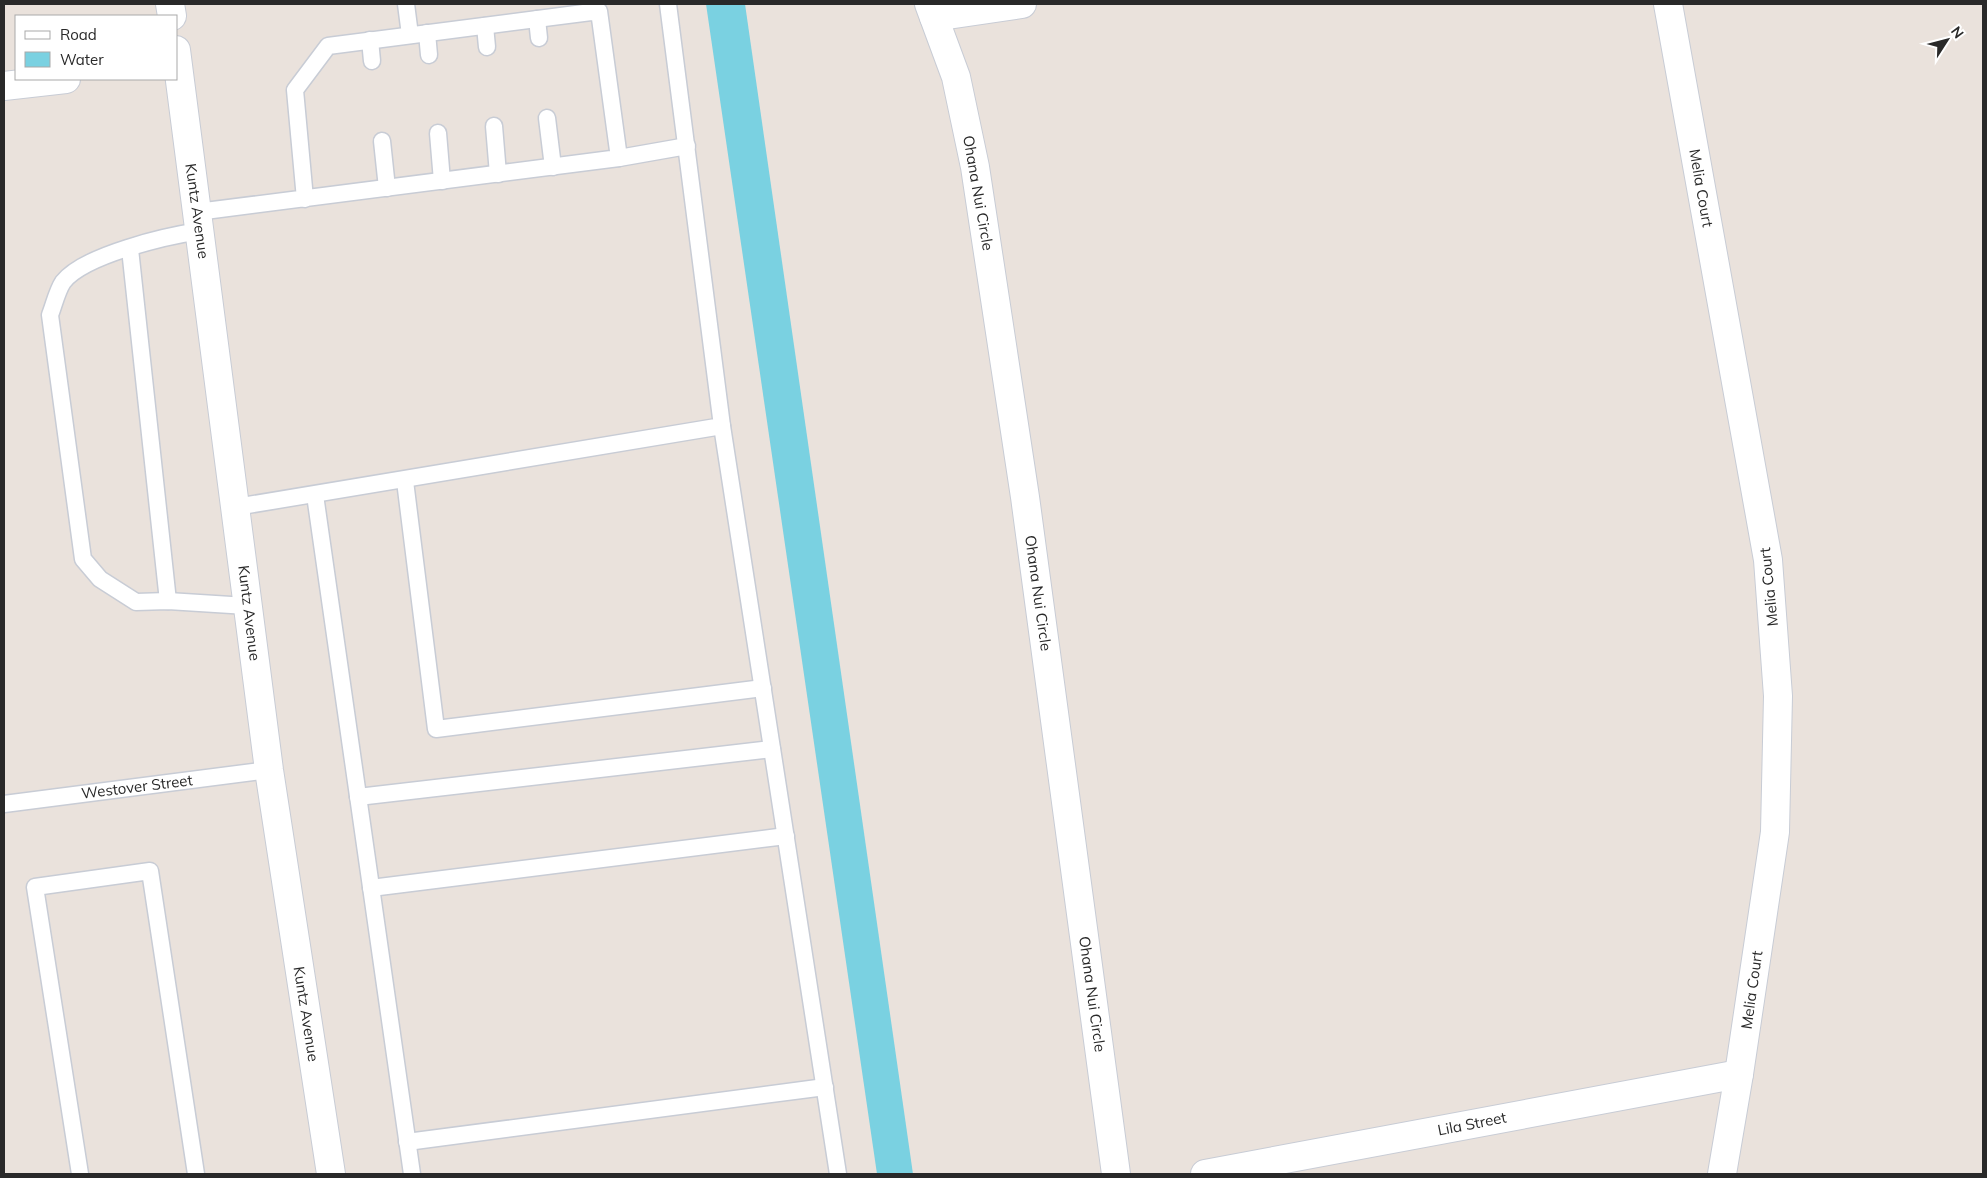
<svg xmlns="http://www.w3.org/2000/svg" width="1987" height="1178" viewBox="0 0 1987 1178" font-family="Mulish,sans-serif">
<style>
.water{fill:#7ad1e1}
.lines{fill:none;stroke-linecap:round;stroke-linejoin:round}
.lane-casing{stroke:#c8ccd5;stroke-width:19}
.street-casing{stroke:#c8ccd5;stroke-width:30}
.secondary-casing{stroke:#c8ccd5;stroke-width:30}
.lane{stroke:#fff;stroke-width:16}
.street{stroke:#fff;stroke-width:28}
.secondary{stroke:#fff;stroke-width:28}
.labels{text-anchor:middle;stroke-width:4;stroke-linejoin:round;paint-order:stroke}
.street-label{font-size:15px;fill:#292929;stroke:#fff}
</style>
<rect width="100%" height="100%" fill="#eae2dc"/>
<!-- water -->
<path class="water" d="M706,4h39l168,1170h-36z"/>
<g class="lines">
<!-- lane casing -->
<g class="lane-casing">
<g id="lane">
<path d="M406,4l4,31"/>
<path d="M537,19l2,19"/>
<path d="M485,26l2,21"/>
<path d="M427,33l2,22"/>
<path d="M370,40l2,21"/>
<path d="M547,118l6,49"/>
<path d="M494,126l4,48"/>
<path d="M438,133l4,48"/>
<path d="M382,141l5,47"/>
<path d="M619,158l68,-12"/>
<path d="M197,212l422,-54 -20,-147 -271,35 -33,44 10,109"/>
<path d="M200,231c-34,5 -116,24 -137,51 -6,9 -9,23 -13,33l33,244 17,20 36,23 32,-1 79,5"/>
<path d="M130,249l38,352"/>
<path d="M722,426l116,748"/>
<path d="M405,481l31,248 327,-41"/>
<path d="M315,495l97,679"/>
<path d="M236,507l486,-81 -54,-422"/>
<path d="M358,797l414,-48"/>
<path d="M4,804l265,-34"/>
<path d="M371,888l415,-52"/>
<path d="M407,1142l418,-55"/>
<path d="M80,1174l-45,-287 115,-16 46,303"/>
</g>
</g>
<!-- street casing -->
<g class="street-casing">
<g id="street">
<path d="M929,4l27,73 19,90 50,330 91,677"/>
<path d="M1668,4l100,556 10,136 -3,136 -36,242 -17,100"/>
<path d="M934,17l88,-13"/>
<path d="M4,86l62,-7"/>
<path d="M1205,1174l534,-100"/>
</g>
</g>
<!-- secondary casing -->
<g class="secondary-casing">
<g id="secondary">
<path d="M170,4l2,12"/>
<path d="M176,50l93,720 62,404"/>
</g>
</g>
<!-- lane -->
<use href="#lane" class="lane"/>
<!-- street -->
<use href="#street" class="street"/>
<!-- secondary -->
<use href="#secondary" class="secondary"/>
</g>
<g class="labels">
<!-- street labels -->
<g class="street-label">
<text transform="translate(1701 188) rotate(80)" y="5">Melia Court</text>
<text transform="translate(978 193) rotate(80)" y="5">Ohana Nui Circle</text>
<text transform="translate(197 211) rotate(82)" y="5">Kuntz Avenue</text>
<text transform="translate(1769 587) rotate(-96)" y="5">Melia Court</text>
<text transform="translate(1038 593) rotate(82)" y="5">Ohana Nui Circle</text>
<text transform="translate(249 613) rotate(83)" y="5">Kuntz Avenue</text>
<text transform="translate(137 787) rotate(-7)" y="5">Westover Street</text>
<text transform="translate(1752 990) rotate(-82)" y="5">Melia Court</text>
<text transform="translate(1092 994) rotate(82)" y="5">Ohana Nui Circle</text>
<text transform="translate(306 1014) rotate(81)" y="5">Kuntz Avenue</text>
<text transform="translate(1472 1124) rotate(-11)" y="5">Lila Street</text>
</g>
</g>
<!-- border -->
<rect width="1987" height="1178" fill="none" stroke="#292929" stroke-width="10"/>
<!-- legend -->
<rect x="15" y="15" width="162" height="65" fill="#ffffff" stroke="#a9a9a9"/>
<rect x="25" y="31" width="25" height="8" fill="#ffffff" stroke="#a9a9a9"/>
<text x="60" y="40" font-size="15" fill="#292929">Road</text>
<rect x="25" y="52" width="25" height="15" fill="#7ad1e1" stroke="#a9a9a9"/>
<text x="60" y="65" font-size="15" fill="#292929">Water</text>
<!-- north arrow -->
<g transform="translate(1947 40) rotate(54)" stroke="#ffffff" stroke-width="4" paint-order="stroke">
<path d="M0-4L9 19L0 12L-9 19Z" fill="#292929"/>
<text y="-8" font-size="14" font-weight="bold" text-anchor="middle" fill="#292929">N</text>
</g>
</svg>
